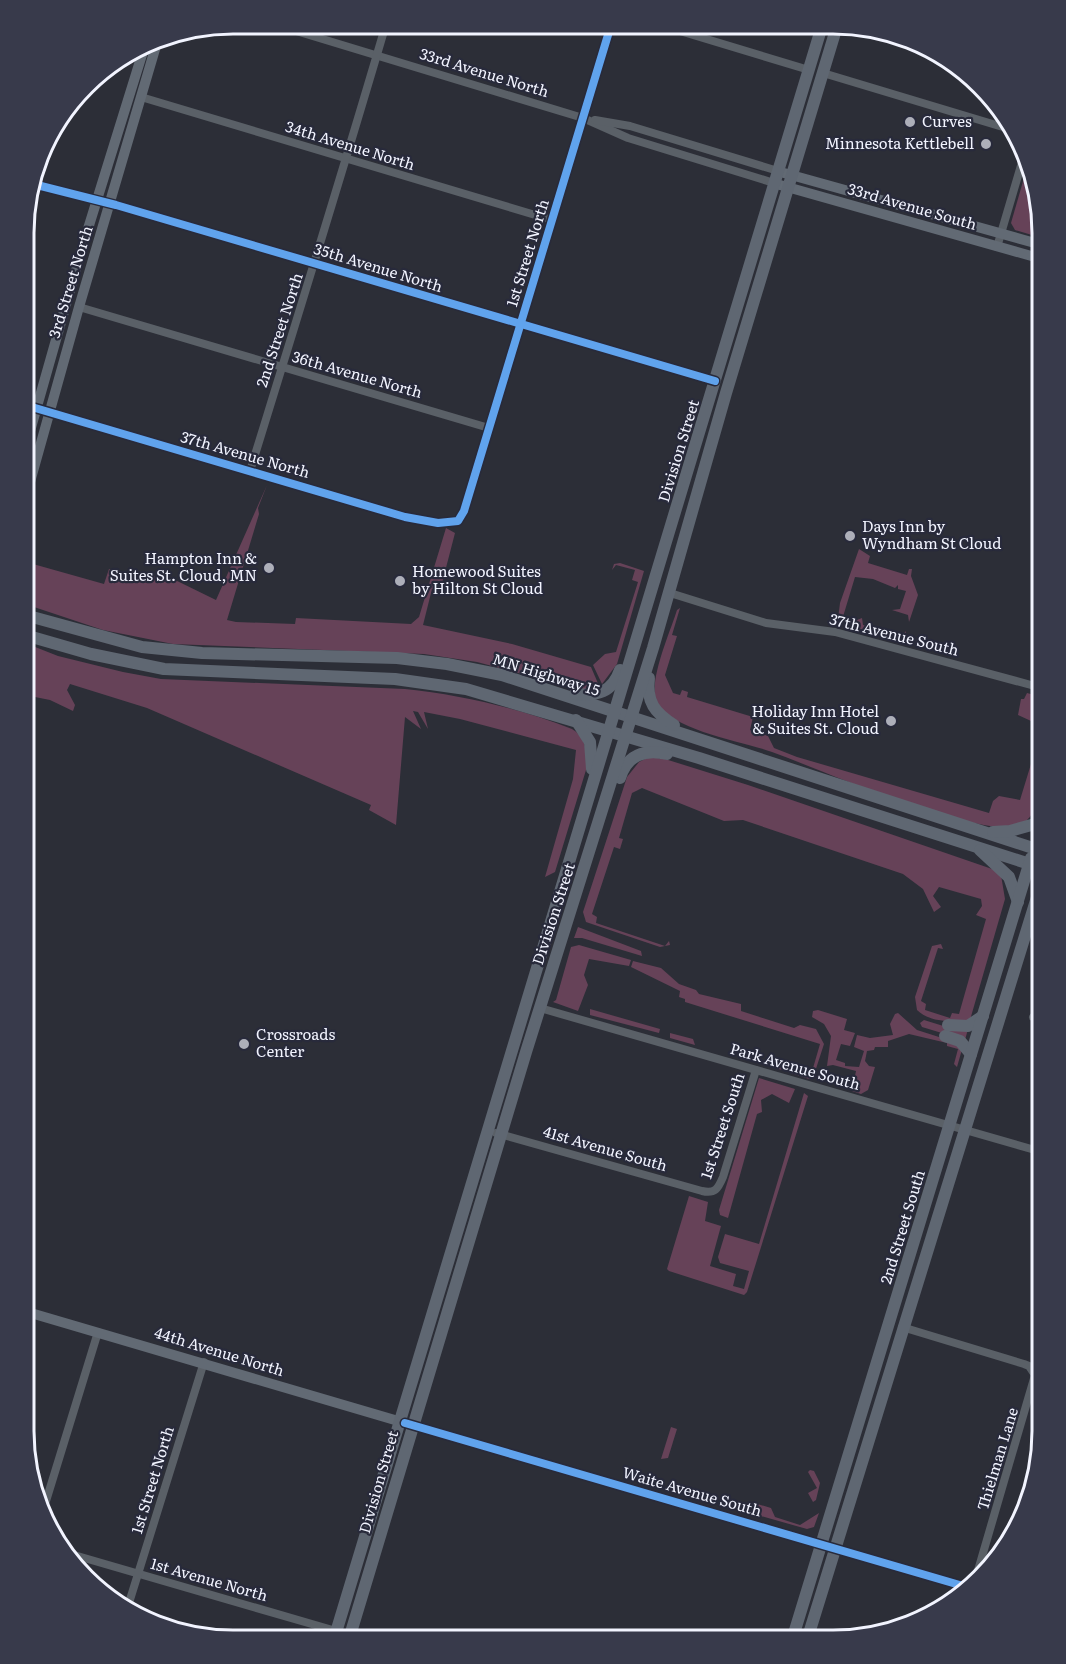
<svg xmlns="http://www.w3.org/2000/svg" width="1066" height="1664" viewBox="0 0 1066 1664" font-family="Literata,serif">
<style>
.green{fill:#664258}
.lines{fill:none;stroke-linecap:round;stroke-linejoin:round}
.minor{stroke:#5a6067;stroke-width:8}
.major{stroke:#626a74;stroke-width:10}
.highway{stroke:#5f6772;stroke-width:12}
.cycleway-casing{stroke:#282a3b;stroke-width:11}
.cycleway{stroke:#60a3ed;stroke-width:8}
.poi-dot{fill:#adafb9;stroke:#282a3b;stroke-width:2}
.labels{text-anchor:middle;stroke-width:4.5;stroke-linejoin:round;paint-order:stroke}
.street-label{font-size:15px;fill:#f2f4ff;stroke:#282a3b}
.poi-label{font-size:15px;fill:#f2f4ff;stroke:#282a3b;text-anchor:start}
.rim{fill:none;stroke:#f2f4ff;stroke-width:3}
</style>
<rect width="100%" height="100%" fill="#2c2e37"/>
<!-- green -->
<g class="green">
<path d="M1028,164l14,70v4l-27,-8 -4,-7z"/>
<path d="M267,485l-9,23 1,6 -32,106 9,2 59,2 1,-6 115,6 8,-7 27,-89 9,5 -15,58 -8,-2 -9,36 89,19 79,23 9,21 -18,2 -105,-28 -53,-8 -251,-10 -70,-14 -78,-26v-37l6,1 2,-4 71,20 5,-15 33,9 2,-3 29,4 43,21z"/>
<path d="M859,549l11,7 -2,7 39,12 2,-6h3l-1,7 7,19 -9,27 -1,-7 -16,-5 8,-1 6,-18 -8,-2v-4l-3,3 -22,-9 -18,-2 -13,43 -4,-1 2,-16z"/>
<path d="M620,563l24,8 -27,93 -15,20 -9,-19 12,-11 11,-2 22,-70 -6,-2 3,-10 -19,-5 -4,5 2,-6z"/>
<path d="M680,608l-8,27 5,1 -12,39 8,18 7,2 2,-5 6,2 -1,5 66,20 -3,13 18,6 6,12 23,9 192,56 4,-12 6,-5 21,4 22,-72c0,24 5,74 -15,92 -6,5 -23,8 -31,7 -73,-11 -154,-49 -224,-75 -30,-11 -100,-21 -115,-50 -10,-19 14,-72 20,-92z"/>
<path d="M862,618l1,7 39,11 4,-5 -1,8 -4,2 -44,-13v-8z"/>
<path d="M25,643l33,13 65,16 38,7 244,10c57,6 113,19 167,40 15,9 15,24 14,41l-31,102 -10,5 28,-98 3,-29 -116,-31 -36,-7 4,17 -10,-17 -5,-1 8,18 -16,-12 -9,108 -27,-15 2,-5 -224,-97 -77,-24 -3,6 8,15 -2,6 -23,-11 -25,-5z"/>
<path d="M1027,693l15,4v29l-24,-11 3,-16h3z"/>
<path d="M649,757l16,2 83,26 247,85 6,5 4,24 -35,121c-16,2 -40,3 -53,-10l-2,-13 17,-51 9,-2 2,5 -5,-1 -17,53 5,3 -1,6 25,8 2,-5 7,1 27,-95 -10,-4 6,-9 -1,-7 -42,-12 -6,9 8,11 -7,5 -11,-23 -20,-15 -160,-54 -19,1 -82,-33 -10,5 -13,45 4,1 -3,10 -6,-2 -22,67 5,3 -1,6 69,23 4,-5 1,4 -10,2 -74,-25 -3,-10 44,-135 12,-15z"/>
<path d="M578,927l63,24 1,5 -60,-18h-8z"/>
<path d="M579,945l52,15 -2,6 -40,-7 -5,16 4,10 -10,26 -25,-9 3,-2 15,-53z"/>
<path d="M633,961l28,7 18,16 17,6 3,4 42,10v7l53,17 6,-3 16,4 8,15 -11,34 -4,1 -45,-15 3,-2 44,13 9,-31 -135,-42v-3l-6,-2 1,-6 -49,-24z"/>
<path d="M590,1009l70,20 -1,4 -69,-18z"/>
<path d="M818,1010l29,9 -3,11 11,3 -5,13 -9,-2 -5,16 9,3v3l14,1 5,-16 -10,-4 3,-12 13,3 23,-3 -3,-11 5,-10 3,-1 19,17 44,14 2,2 -6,21 -3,-3 4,-15 -11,-3v-3l-38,-9 -21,7v6h-13l-1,3 -7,1 -2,10 4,5 6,1 -7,23 -7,4 -9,-3 4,-20 -23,-6 -6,1 4,-30 -7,-12 -12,-7 1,-6z"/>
<path d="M924,1020l29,9h15l-3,11 -43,-13 -2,-4z"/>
<path d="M670,1033l23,6 2,6 -25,-7z"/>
<path d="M759,1078l36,11 -6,14 -17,-9 -11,6 1,12 -5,2 -29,104 -8,-3 -1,-5z"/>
<path d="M804,1093l4,3 -61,196 -3,3 -75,-24 -2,-2 22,-73 19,6 -3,19 16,5 -11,40 26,8 -3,12 11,3 5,-18 -29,-8 -2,-6 7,-23 34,10z"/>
<path d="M671,1427l6,2 -9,29 -7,1z"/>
<path d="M810,1470l4,1 6,12 -4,17 -3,2 -5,-9 9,-5 -9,-16z"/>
<path d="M754,1503l17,5 4,9 25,8 19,-12 -5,14 -7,2 -57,-16z"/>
</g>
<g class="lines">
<!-- minor -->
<g class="minor">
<path d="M273,24l310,94 45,20 146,45"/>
<path d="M660,25l149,45"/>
<path d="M823,73l183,55"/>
<path d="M141,97l411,123"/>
<path d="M595,120l35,6 148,45"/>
<path d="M33,184l83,21 599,176"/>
<path d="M997,247l28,-95"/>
<path d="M79,307l410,121"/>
<path d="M25,405l380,112 33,6 20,-2 6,-10 147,-486"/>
<path d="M250,471c46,-149 92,-297 136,-447"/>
<path d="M670,593l96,30 69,9 207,56"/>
<path d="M540,1008l502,144"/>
<path d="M1033,1017l9,3"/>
<path d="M496,1133l206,58c13,3 16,-2 21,-14l33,-107"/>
<path d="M902,1327l122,37 5,2 6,9 -61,209"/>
<path d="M409,1424l561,164"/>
<path d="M42,1514l56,-182"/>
<path d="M74,1555l262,76"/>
<path d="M128,1606l76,-244"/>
<path d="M350,1635l12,4"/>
</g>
<!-- major -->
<g class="major">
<path d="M784,173l258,72"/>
<path d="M780,185l262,74"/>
<path d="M25,449l57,-201 63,-203"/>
<path d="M25,500l54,-193 79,-268"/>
<path d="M1034,848l8,-26"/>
<path d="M24,1311l381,112"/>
</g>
<!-- highway -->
<g class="highway">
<path d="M25,615l117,32 60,6 195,5 50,6 55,11 540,176"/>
<path d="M25,635l66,19 73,15 231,10 71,10 233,69 343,110"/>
<path d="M649,678c-3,24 6,35 25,47"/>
<path d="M575,694c22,2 37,-1 45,-24"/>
<path d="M576,720l14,22 2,27"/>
<path d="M620,778c7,-23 24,-29 47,-24"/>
<path d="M993,832l17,-1 32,-9"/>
<path d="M980,850l29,27 9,25"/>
<path d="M948,1025l20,1 15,-10"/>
<path d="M945,1036l15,5 11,13"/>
<path d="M334,1639l488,-1613"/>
<path d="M349,1639l177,-587 127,-404 73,-255 111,-367"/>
<path d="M792,1640l239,-782"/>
<path d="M807,1640l235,-759"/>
</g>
<!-- cycleway casing -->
<g class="cycleway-casing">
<g id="cycleway">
<path d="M33,184l83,21 599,176"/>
<path d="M25,405l380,112 33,6 20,-2 6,-10 147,-486"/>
<path d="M405,1423l565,165"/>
</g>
</g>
<!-- cycleway -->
<use href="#cycleway" class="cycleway"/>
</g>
<!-- markers -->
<g class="poi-dot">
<circle cx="910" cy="122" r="6"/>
<circle cx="986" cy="144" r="6"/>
<circle cx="850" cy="536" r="6"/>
<circle cx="269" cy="568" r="6"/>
<circle cx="400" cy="581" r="6"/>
<circle cx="891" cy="721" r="6"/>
<circle cx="244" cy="1044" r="6"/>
</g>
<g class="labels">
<!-- street labels -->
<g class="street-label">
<text transform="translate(484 73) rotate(17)" y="5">33rd Avenue North</text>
<text transform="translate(350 146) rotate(17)" y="5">34th Avenue North</text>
<text transform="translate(912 207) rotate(16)" y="5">33rd Avenue South</text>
<text transform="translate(528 253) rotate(-73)" y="5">1st Street North</text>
<text transform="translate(378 268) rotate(17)" y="5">35th Avenue North</text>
<text transform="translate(71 282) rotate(-73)" y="5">3rd Street North</text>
<text transform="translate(280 330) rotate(-72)" y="5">2nd Street North</text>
<text transform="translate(357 375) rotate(16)" y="5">36th Avenue North</text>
<text transform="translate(679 451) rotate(-73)" y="5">Division Street</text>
<text transform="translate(245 455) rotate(16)" y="5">37th Avenue North</text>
<text transform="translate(894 635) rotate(14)" y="5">37th Avenue South</text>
<text transform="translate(546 675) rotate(17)" y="5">MN Highway 15</text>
<text transform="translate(554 914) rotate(-72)" y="5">Division Street</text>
<text transform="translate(795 1067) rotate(16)" y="5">Park Avenue South</text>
<text transform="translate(723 1126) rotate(-72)" y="5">1st Street South</text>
<text transform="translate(605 1149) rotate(16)" y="5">41st Avenue South</text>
<text transform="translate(903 1227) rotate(-73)" y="5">2nd Street South</text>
<text transform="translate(219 1352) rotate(17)" y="5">44th Avenue North</text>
<text transform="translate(998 1459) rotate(-73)" y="5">Thielman Lane</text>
<text transform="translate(153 1480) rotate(-73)" y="5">1st Street North</text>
<text transform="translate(379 1482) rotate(-74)" y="5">Division Street</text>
<text transform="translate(692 1492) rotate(16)" y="5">Waite Avenue South</text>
<text transform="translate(209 1580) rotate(16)" y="5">1st Avenue North</text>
</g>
<!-- poi labels -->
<g class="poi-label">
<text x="922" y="127">Curves</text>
<text x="974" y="149" text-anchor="end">Minnesota Kettlebell</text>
<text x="862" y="532">Days Inn by<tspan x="862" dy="17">Wyndham St Cloud</tspan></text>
<text x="257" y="564" text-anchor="end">Hampton Inn &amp;<tspan x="257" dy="17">Suites St. Cloud, MN</tspan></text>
<text x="412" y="577">Homewood Suites<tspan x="412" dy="17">by Hilton St Cloud</tspan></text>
<text x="879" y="717" text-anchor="end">Holiday Inn Hotel<tspan x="879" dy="17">&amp; Suites St. Cloud</tspan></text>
<text x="256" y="1040">Crossroads<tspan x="256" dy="17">Center</tspan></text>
</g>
</g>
<!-- crop -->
<path d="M0 0H1066V1664H0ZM233 34H833A199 199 0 0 1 1032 233V1431A199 199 0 0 1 833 1630H233A199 199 0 0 1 34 1431V233A199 199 0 0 1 233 34Z" fill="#383a4b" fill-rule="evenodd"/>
<path class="rim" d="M233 34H833A199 199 0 0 1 1032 233V1431A199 199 0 0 1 833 1630H233A199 199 0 0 1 34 1431V233A199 199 0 0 1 233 34Z"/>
</svg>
